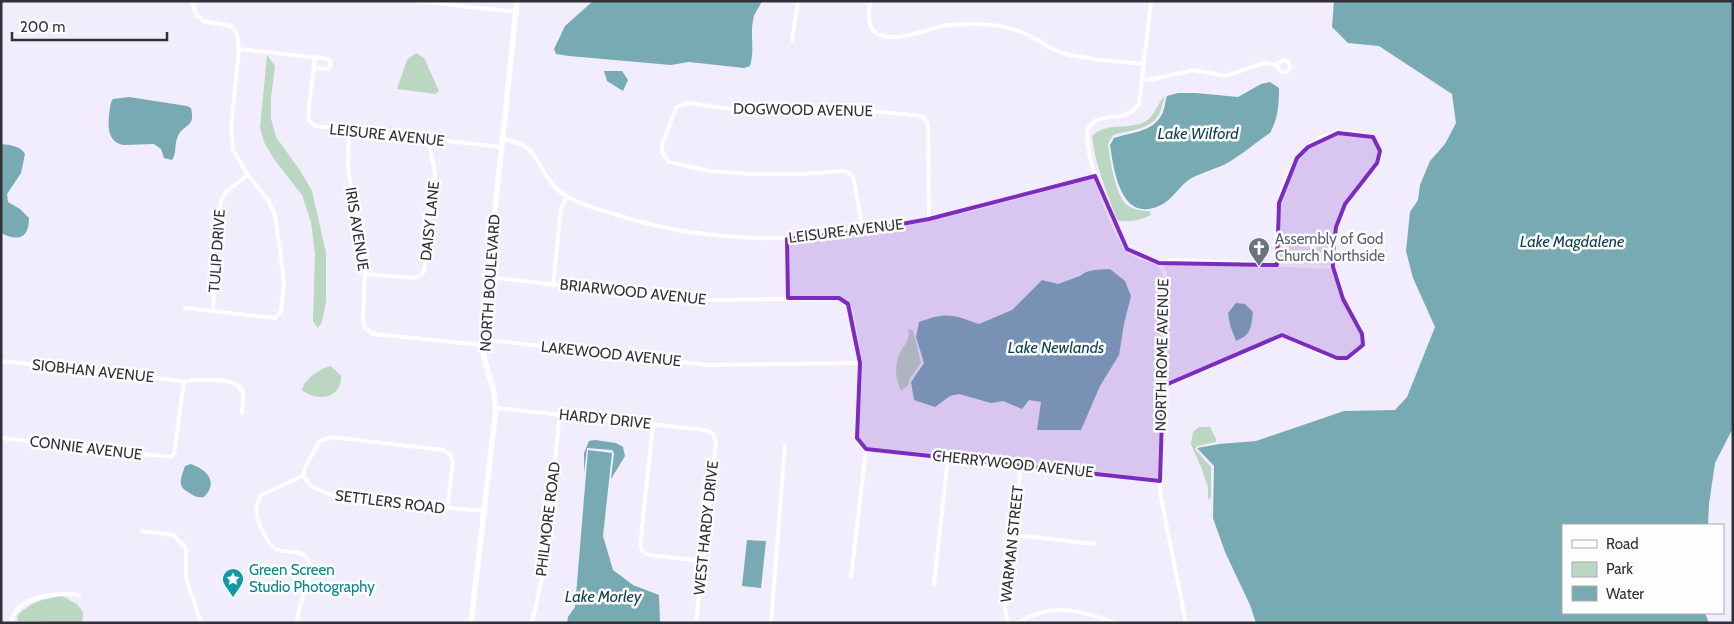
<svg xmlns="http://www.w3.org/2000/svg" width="1734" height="624" viewBox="0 0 1734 624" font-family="Cabin,sans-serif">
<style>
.green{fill:#bbd6c1}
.water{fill:#78aab3}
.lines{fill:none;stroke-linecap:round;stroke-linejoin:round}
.street{stroke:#fff;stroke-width:4}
.secondary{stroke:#fff;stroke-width:5.5}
.marked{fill:#7b2cbf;fill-opacity:0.2;stroke:#7b2cbf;stroke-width:4;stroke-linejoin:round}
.labels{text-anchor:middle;stroke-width:5;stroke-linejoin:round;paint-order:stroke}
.street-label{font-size:15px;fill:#313036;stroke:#fdfdfd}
.worship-label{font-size:15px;fill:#5b616d;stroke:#fdfdfd;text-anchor:start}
.culture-label{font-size:15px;fill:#0d838f;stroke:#fdfdfd;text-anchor:start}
.water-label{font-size:16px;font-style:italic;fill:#124149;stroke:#fdfdfd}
</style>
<rect width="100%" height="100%" fill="#f1edfd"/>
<!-- green -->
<g class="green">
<path d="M416,53l8,5 15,33 -4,3 -38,-5 10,-29z"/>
<path d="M267,55l8,11 -4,31v22l5,18 25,35 11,19 14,62v48l-4,21 -4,6 -5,-7 2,-67 -4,-32 -9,-27 -28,-36 -10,-17 -4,-14z"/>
<path d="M1165,96c-2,5 -3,11 -5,16 -8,18 -30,18 -47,23l-5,9c2,15 7,51 19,61 7,5 15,6 23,6l1,4c-10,5 -22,8 -34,5 -10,-28 -22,-55 -25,-84 15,-15 37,-5 54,-15 9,-5 11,-18 19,-25z"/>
<path d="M908,329l5,1 8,33 -12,17v4l-8,7c-5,-12 -7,-24 -2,-36 4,-10 12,-14 9,-26z"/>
<path d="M331,366l10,10c1,23 -25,26 -39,14 1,-10 19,-22 29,-24z"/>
<path d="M1199,427h11l6,12v3l-19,4 -2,3 16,18v30l-3,3v-13l-7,-20 -10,-23 2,-12z"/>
<path d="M62,596l15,8 6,8 -1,11 -64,-2 -1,-5c14,-14 25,-17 45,-20z"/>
</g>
<!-- water -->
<g class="water">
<path d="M593,1h169c-3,7 -8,12 -9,19 -3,15 2,31 -3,46l-6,2 -55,-6 -18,3 -102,-9 -13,-2 -2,-5 11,-23z"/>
<path d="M1334,1h399v427l-18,35 -6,41 -1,21h-145v88h142l4,10h-453l-6,-18 -25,-53 -12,-34 1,-52 -17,-18 22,-4 37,-3 88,-30 51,-1 12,-13 28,-70 -22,-49 -7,-27 4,-39 8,-12 2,-15 10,-24 15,-17 11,-21 -4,-29 -73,-48 -31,-3 -16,-16z"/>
<path d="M604,71h18l6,9 -5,11 -16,-10z"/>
<path d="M1270,82l9,6c0,16 -1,31 -9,45 -14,9 -27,21 -41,29 -12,7 -27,10 -39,17 -11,7 -17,20 -29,26 -40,20 -47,-34 -51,-60l4,-7c18,-6 41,-6 49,-26 2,-5 2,-11 4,-16l11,-3h18l42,4 23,-13z"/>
<path d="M129,97l58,9 4,2c5,20 -8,16 -13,28 -4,8 -1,17 -6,24l-8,-2 -3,-9 -7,-5 -31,1c-20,-4 -14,-29 -12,-43l2,-3z"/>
<path d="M1,144c9,1 20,2 24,10l-4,19 -14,21 1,8 12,7 9,9c0,20 -10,24 -28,15z"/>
<path d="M1110,269l15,12 6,15 -7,28 -5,31 -19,31 -19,44h-44l4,-28 -12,-2 -7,9 -19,-8 -12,2 -32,-9 -9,2 -15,11 -21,-7 -3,-18 13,-19 -8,-26 3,-15c27,-10 33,-8 60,2l33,-14 30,-30 16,4 22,-8 6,-4 8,-2z"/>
<path d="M1236,303l9,1 8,8c-2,14 -1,23 -17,29l-6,-16 -2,-12z"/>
<path d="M595,440l21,3 7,4 2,9 -14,23 3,-26 -2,-3 -25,-2 -3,25v-20l5,-12z"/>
<path d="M588,450l24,3 -9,83 10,34 20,15 26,10 1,28h-93l1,-6 7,-10z"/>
<path d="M191,464c16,6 28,18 13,33 -7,1 -10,-1 -16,-5 -12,-6 -6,-16 -3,-26z"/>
<path d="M747,540l19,1 -5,47 -19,-2z"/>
</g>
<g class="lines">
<!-- street -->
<g class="street">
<path d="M416,1l100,11"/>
<path d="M870,1c-1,12 -4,29 10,34 19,7 44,-5 63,-9 10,-2 21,-2 31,-2 17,0 37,3 52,10 12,5 22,14 34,18 26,8 56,9 83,12"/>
<path d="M1151,1l-12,103c-16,23 -37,4 -50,23 -10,16 25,109 38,122 9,9 20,10 32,14l6,11 1,18 -6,201 26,130"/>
<path d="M792,40l6,-39"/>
<path d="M239,49l89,10 3,3 -2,7 -15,-1"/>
<path d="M315,57l-7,59 2,6 5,4 186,21"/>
<path d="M1142,80l11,-1 41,-9 31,6 39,-13 12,2 5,7h5l4,-4 -1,-6 -6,-2 -7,5"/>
<path d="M349,131l-1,39 13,64 4,36 -2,51 2,7 9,6 108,11 16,-4 208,24 154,-2"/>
<path d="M503,139c41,7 30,28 55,51 15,13 40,19 59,25 168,53 316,5 478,-39"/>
<path d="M863,231l-9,-51 -1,-4 -8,-5 -43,3h-53l-39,-3 -41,-9 -7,-10v-7l14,-37 4,-3 10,-2 34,5 42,4 77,-4 78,8 6,5 1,5 1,93"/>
<path d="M787,239l1,59"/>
<path d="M1159,263l12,-3 162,7"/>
<path d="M365,274l48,4 7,-2 4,-5 11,-98 -5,-26 1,-8"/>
<path d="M488,277l194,22 25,1 132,-2 9,6 4,8 8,51 -3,75 3,7 6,4 155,15 139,17"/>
<path d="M553,285l8,-75 6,-14"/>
<path d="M185,308l90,10 6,-7 3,-30 -9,-66 -7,-15 -20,-25 -15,-25 -2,-23 8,-78 -2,-15 -6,-8 -27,-5 -8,-6 -4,-14"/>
<path d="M213,310l8,-110 6,-9 21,-16"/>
<path d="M1,361l183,20c13,-1 56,-5 59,12 1,6 -1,14 -1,20"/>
<path d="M1163,386l119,-51 21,8 22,13 12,2h10l11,-6 5,-7 -1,-11 -19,-35 -10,-32v-14l3,-26 9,-23 32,-41 3,-12 -7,-14c-11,-3 -22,-5 -34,-4 -34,3 -55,40 -60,70 -4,20 -2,41 -2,62"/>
<path d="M496,408l210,22 7,4 3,8 -20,181"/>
<path d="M653,424l-13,123 3,5 6,3 54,6"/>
<path d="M1,438l170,19 3,-3 10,-73"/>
<path d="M303,476l9,11 27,11 145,13"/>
<path d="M142,531l31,4 13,13v30l15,45"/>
<path d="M1013,535l82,9"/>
<path d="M851,577l15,-128"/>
<path d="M934,584l14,-127"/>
<path d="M297,622c0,-17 17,-43 12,-59 -4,-15 -22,-9 -33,-14 -9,-4 -20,-30 -20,-40 0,-4 3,-10 5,-14l42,-19 2,-9 15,-26 12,-4 111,13 7,4 3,8 -6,47"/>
<path d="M11,623c4,-27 47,-31 68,-28"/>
<path d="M532,623l10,-45 18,-164"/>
<path d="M771,623l14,-178"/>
<path d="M1009,623l-3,-7 -1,-9 16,-143"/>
<path d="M1017,623c38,-22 60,-12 100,0"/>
</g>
<!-- secondary -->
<path class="secondary" d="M471,623l25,-215 -2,-15 -9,-32 -3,-16 6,-68 29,-276"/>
</g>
<!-- marked area -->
<path class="marked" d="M1338,133l35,4 7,14 -3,12 -32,41 -9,23 -3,26v14l10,32 19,35 1,11 -16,13h-10l-55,-23 -119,51 -3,95 -294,-32 -9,-11 3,-75 -12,-59 -9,-6h-51l-1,-59 76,-8 66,-12 166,-43 32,73 32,14 118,2 2,-62 18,-45 11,-11z"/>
<!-- icons -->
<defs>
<g id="church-pin" transform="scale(1.125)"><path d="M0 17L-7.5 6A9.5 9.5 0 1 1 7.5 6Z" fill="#6b7280" stroke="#fdfdfd"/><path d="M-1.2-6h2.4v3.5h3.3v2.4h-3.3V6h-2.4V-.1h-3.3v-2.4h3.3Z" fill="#fff"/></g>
<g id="sight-pin" transform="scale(1.125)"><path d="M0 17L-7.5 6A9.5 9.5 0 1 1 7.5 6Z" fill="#0f9aa8" stroke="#fdfdfd"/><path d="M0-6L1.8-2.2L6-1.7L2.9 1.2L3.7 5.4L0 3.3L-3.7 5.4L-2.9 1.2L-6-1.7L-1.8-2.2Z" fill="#fff"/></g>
</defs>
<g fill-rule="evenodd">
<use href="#church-pin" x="1259" y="248"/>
<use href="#sight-pin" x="233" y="579"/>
</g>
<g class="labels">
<!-- street labels -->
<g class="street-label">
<text transform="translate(803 110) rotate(1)" y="5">DOGWOOD AVENUE</text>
<text transform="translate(387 135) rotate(6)" y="5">LEISURE AVENUE</text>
<text transform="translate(430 221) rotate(-84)" y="5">DAISY LANE</text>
<text transform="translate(357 229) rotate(81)" y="5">IRIS AVENUE</text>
<text transform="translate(846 231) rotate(-7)" y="5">LEISURE AVENUE</text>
<text transform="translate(217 251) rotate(-86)" y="5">TULIP DRIVE</text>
<text transform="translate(490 283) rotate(-86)" y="5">NORTH BOULEVARD</text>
<text transform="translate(633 292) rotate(6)" y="5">BRIARWOOD AVENUE</text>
<text transform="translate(611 354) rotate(6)" y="5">LAKEWOOD AVENUE</text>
<text transform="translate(1162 355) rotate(-89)" y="5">NORTH ROME AVENUE</text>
<text transform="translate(93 371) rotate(6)" y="5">SIOBHAN AVENUE</text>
<text transform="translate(605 419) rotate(6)" y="5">HARDY DRIVE</text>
<text transform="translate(86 448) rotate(7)" y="5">CONNIE AVENUE</text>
<text transform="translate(1013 464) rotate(6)" y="5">CHERRYWOOD AVENUE</text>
<text transform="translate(390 502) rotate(7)" y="5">SETTLERS ROAD</text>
<text transform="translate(548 519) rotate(-83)" y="5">PHILMORE ROAD</text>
<text transform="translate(706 528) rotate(-84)" y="5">WEST HARDY DRIVE</text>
<text transform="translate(1012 544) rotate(-84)" y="5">WARMAN STREET</text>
</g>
<!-- worship labels -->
<g class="worship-label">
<text x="1275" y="244">Assembly of God<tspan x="1275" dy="17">Church Northside</tspan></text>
</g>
<!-- culture labels -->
<g class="culture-label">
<text x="249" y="575">Green Screen<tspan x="249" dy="17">Studio Photography</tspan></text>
</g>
<!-- water labels -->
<g class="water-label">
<text x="1198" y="139">Lake Wilford</text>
<text x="1572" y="247">Lake Magdalene</text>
<text x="1056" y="353">Lake Newlands</text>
<text x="603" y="602">Lake Morley</text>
</g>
</g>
<!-- border -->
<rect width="1734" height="624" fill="none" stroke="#313036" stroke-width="5"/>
<!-- legend -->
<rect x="1562" y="524" width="162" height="90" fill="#fdfdfd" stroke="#ababad"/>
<rect x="1572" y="540" width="25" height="8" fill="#ffffff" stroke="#ababad"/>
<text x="1606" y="549" font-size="15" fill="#313036">Road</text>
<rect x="1572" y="562" width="25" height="15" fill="#bbd6c1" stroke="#ababad"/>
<text x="1606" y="574" font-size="15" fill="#313036">Park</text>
<rect x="1572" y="586" width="25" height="15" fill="#78aab3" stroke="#ababad"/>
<text x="1606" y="599" font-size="15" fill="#313036">Water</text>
<!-- scale -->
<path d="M12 32v8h155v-8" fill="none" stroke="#313036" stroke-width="2.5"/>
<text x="20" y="32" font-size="15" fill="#313036" stroke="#fdfdfd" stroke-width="4" paint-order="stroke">200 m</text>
</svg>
